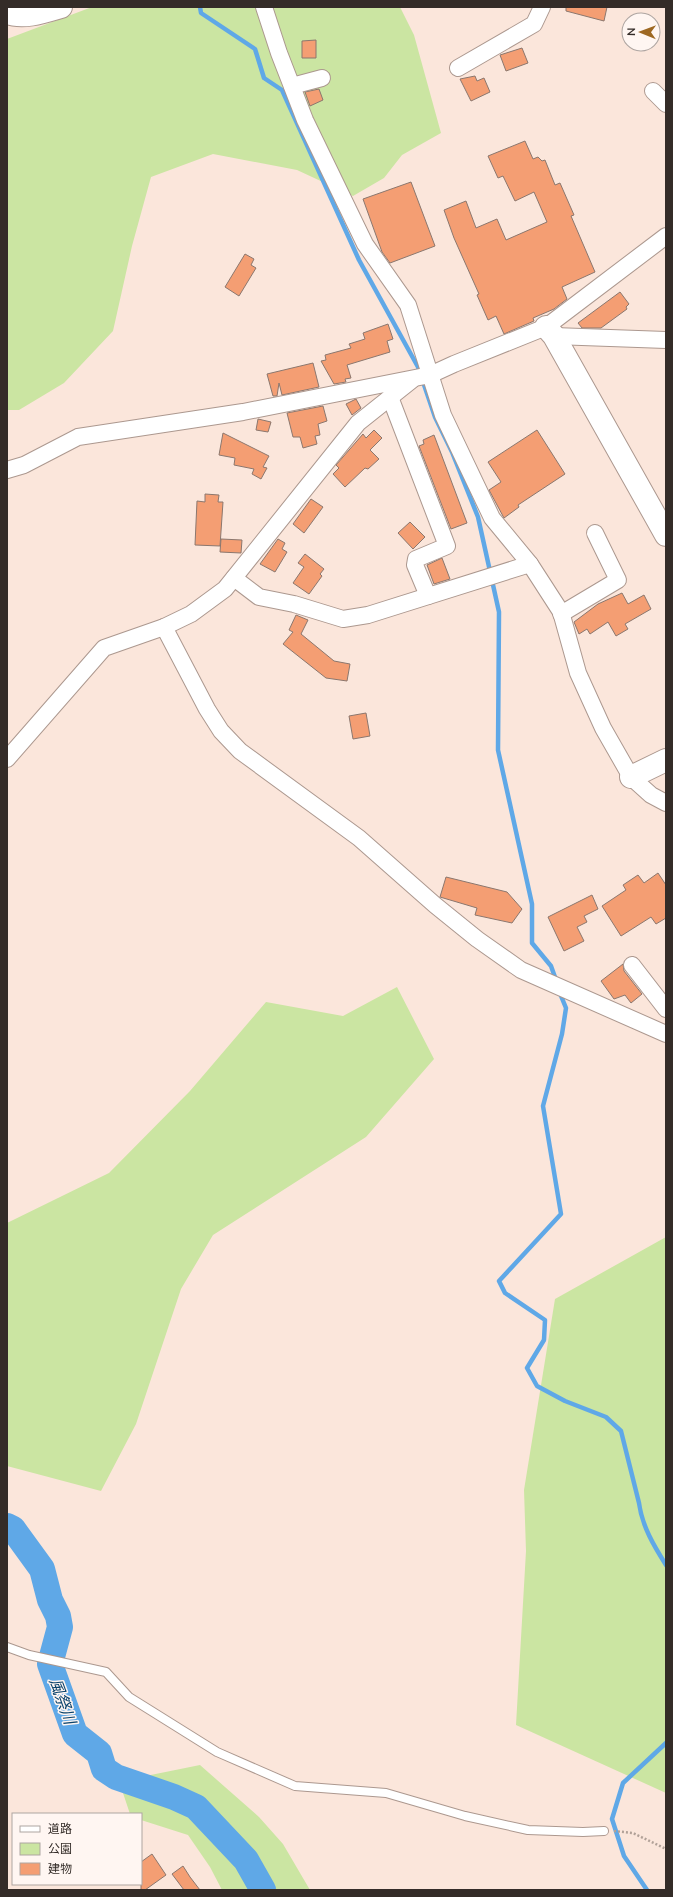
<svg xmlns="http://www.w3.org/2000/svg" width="673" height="1897" viewBox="0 0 673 1897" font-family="Mulish,'Noto Sans JP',sans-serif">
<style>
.green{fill:#cbe5a2}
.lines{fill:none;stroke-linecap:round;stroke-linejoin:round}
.stream{stroke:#5fa8e7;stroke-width:4.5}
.river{stroke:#5fa8e7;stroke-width:26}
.building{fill:#f49e73;stroke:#8b776e}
.lane-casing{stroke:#ac988f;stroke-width:10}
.street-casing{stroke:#ac988f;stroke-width:18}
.secondary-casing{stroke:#ac988f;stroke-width:24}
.path{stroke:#b1a198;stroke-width:2.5;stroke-dasharray:2 2;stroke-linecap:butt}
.lane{stroke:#fff;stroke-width:8}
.street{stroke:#fff;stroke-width:16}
.secondary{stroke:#fff;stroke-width:22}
.labels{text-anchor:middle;stroke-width:3;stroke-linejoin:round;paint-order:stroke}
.water-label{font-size:16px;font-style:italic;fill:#0b436c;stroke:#fff6f2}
</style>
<rect width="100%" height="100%" fill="#fbe6db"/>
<!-- green -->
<g class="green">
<path d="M92,7h308l14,28 27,98 -39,22 -18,23 -31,18 -56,-26 -84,-16 -62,23 -19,69 -19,85 -49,52 -45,27h-12v-371z"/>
<path d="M397,987l37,72 -68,78 -153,98 -32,54 -45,135 -35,67 -94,-25v-243l102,-50 81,-82 76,-89 77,14z"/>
<path d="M666,1237v556l-150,-68 10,-174 -2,-61 31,-191z"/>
<path d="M200,1765l59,52 24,27 27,46h-88l-12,-23 -22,-32 -47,-15v-6h-11l-8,-24 4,-10z"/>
</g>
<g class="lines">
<!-- stream -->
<g class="stream">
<path d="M200,7l1,6 54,36 9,29 18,12 77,170 59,107 17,50 17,35 26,65 21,95 -1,138 34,154v39l19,23 5,14"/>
<path d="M559,991l7,17 -4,26 -19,72 18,108 -62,67 6,12 40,27 -1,20 -17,28 10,18 28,15 41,16 15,14 18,72c3,23 15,43 27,62"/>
<path d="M647,1890l-23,-34 -12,-37 11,-36 43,-40"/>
</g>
<!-- river -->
<path class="river" d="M7,1526l6,3 29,40 8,31 8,16 2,11 -10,37 25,70 24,19 5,16 12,8 58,20 22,10 50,53 17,30"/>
</g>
<!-- building -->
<g class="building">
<path d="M566,7h41l-3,14 -38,-10z"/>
<path d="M316,40v18h-14v-17z"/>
<path d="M522,48l6,15 -22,8 -6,-16z"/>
<path d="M475,76l2,5 7,-3 6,14 -19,9 -11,-22z"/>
<path d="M319,89l4,11 -13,6 -5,-14z"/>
<path d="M525,141l8,18 5,-2 4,4 3,-1 10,25 5,-2 14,32 -3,1 24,56 -33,15 5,12 -13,10 -21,9 1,3 -30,13 -8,-18 -8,4 -11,-25 2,-1 -25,-56 -10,-28 22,-9 10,27 21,-9 9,21 41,-18 -13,-30 -19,9 -12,-25 -5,2 -10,-22z"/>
<path d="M411,182l24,64 -45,17 -8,-11 -19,-53z"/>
<path d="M245,254l9,5 -3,6 5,3 -17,28 -14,-9z"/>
<path d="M620,292l9,12 -3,3 1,2 -26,19h-19l-4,-5z"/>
<path d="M388,324l5,15 -6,2 3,11 -43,13 4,13 -6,1 1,3 -12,2 -13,-23 5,-1 -1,-5 26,-7 -2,-4 16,-5 -2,-6z"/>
<path d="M313,363l6,24 -37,8 -3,-12 -2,13h-4l-6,-22z"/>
<path d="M356,399l5,9 -9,7 -6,-11z"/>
<path d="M323,406l4,15 -9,3 2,11 -5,1 2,8 -14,4 -3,-11h-7l-6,-24z"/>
<path d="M258,419l13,3 -3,10 -12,-2z"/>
<path d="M374,430l8,8 -12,12 9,9 -11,10 -3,-1 -20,19 -12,-13 6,-6 -3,-3 27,-31 3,4z"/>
<path d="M537,430l28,44 -47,31 1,2 -15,11 -15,-28 12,-8 -13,-20z"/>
<path d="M223,433l46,23 -6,11 4,1 -6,11 -9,-5 2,-5 -20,-4 1,-7 -16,-3z"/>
<path d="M434,435l33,88 -16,6 -32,-83 5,-2 -1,-4z"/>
<path d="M205,494l14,1 -1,7h5l-3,44 -25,-1 2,-44 8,1z"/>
<path d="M311,499l12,8 -19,26 -11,-9z"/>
<path d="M410,522l15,15 -12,12 -15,-16z"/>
<path d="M221,539l21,1 -1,13 -21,-1z"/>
<path d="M278,539l7,4 -3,6 5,3 -12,20 -15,-8z"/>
<path d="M305,554l19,15 -4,5 2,2 -13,18 -16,-11 11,-16 -6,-4z"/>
<path d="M442,558l8,21 -16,5 -7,-19z"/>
<path d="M622,593l6,11 16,-9 7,14 -26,15 3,5 -12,7 -8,-14 -18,12 -3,-5 -8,5 -5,-12 24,-18z"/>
<path d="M296,615l12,5 -7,14 33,27 16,3 -3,17 -21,-3 -43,-34 10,-12 -4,-2z"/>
<path d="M366,713l4,23 -17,3 -4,-23z"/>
<path d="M658,873l8,12v33l-10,6 -5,-7 -30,19 -19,-30 24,-16 -3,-5 15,-10 6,8z"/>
<path d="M446,877l61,15 15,17 -10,14 -37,-8 2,-7 -37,-11z"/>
<path d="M592,895l6,14 -14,7 3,6 -10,5 7,14 -20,10 -16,-34z"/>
<path d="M623,964l1,7 18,23 -11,9 -6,-8 -11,4 -13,-18z"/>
<path d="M152,1854l14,21 -21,15h-4v-28z"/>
<path d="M183,1866l7,11 10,13h-16l-12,-16z"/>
</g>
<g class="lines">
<!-- lane casing -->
<g class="lane-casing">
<path id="lane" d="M7,1647l22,8 77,17 23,25 88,55 78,34 91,7 79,23 63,14 55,2 21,-1"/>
</g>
<!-- street casing -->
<g class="street-casing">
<g id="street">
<path d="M264,7l15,46 26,67 60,124 43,61 35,110 49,103 38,46 31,48 17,61 25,55 28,49 20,18 15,8"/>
<path d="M458,68l76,-44 8,-17"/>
<path d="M292,86l30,-8"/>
<path d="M653,91l13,13"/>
<path d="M554,336l112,4"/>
<path d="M390,397l57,149 -31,13 -1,6 13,31"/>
<path d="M7,470l17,-5 54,-28 165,-25 187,-37 24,-11 92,-37 120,-91"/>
<path d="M234,578l25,19 35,7 49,15 25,-4 162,-51"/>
<path d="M561,614l57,-34 -23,-47"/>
<path d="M164,627l43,82 14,22 19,20 119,87 76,67 42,34 44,31 145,64"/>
<path d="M7,759l97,-111 60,-21 27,-13 34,-25 133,-166 54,-43"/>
<path d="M632,965l34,44"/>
</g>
</g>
<!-- secondary casing -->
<g class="secondary-casing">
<g id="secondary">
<path d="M7,13c17,6 37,-1 54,-6"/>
<path d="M546,327l8,9 112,199"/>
<path d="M631,777l35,-17"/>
</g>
</g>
<!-- path -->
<path class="path" d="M614,1831l19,2 33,16"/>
<!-- lane -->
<use href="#lane" class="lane"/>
<!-- street -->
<use href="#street" class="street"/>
<!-- secondary -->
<use href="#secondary" class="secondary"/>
</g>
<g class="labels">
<!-- water labels -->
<g class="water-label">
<text transform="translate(63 1701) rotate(70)" y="6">風祭川</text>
</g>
</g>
<!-- border -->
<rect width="673" height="1897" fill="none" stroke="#342c28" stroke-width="16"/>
<!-- legend -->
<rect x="12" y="1813" width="130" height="72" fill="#fff6f2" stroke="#aea5a1"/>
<rect x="20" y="1826" width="20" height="6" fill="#ffffff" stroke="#aea5a1"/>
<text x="48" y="1833" font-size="12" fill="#342c28">道路</text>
<rect x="20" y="1843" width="20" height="12" fill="#cbe5a2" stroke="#aea5a1"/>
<text x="48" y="1853" font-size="12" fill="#342c28">公園</text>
<rect x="20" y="1863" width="20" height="12" fill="#f49e73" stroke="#aea5a1"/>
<text x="48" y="1873" font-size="12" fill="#342c28">建物</text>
<!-- north arrow -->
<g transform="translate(641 32) rotate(271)"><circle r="19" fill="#fff6f2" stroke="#aea5a1"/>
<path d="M0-3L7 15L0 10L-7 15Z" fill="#9e6822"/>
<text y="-6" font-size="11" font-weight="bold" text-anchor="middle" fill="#342c28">N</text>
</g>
</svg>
